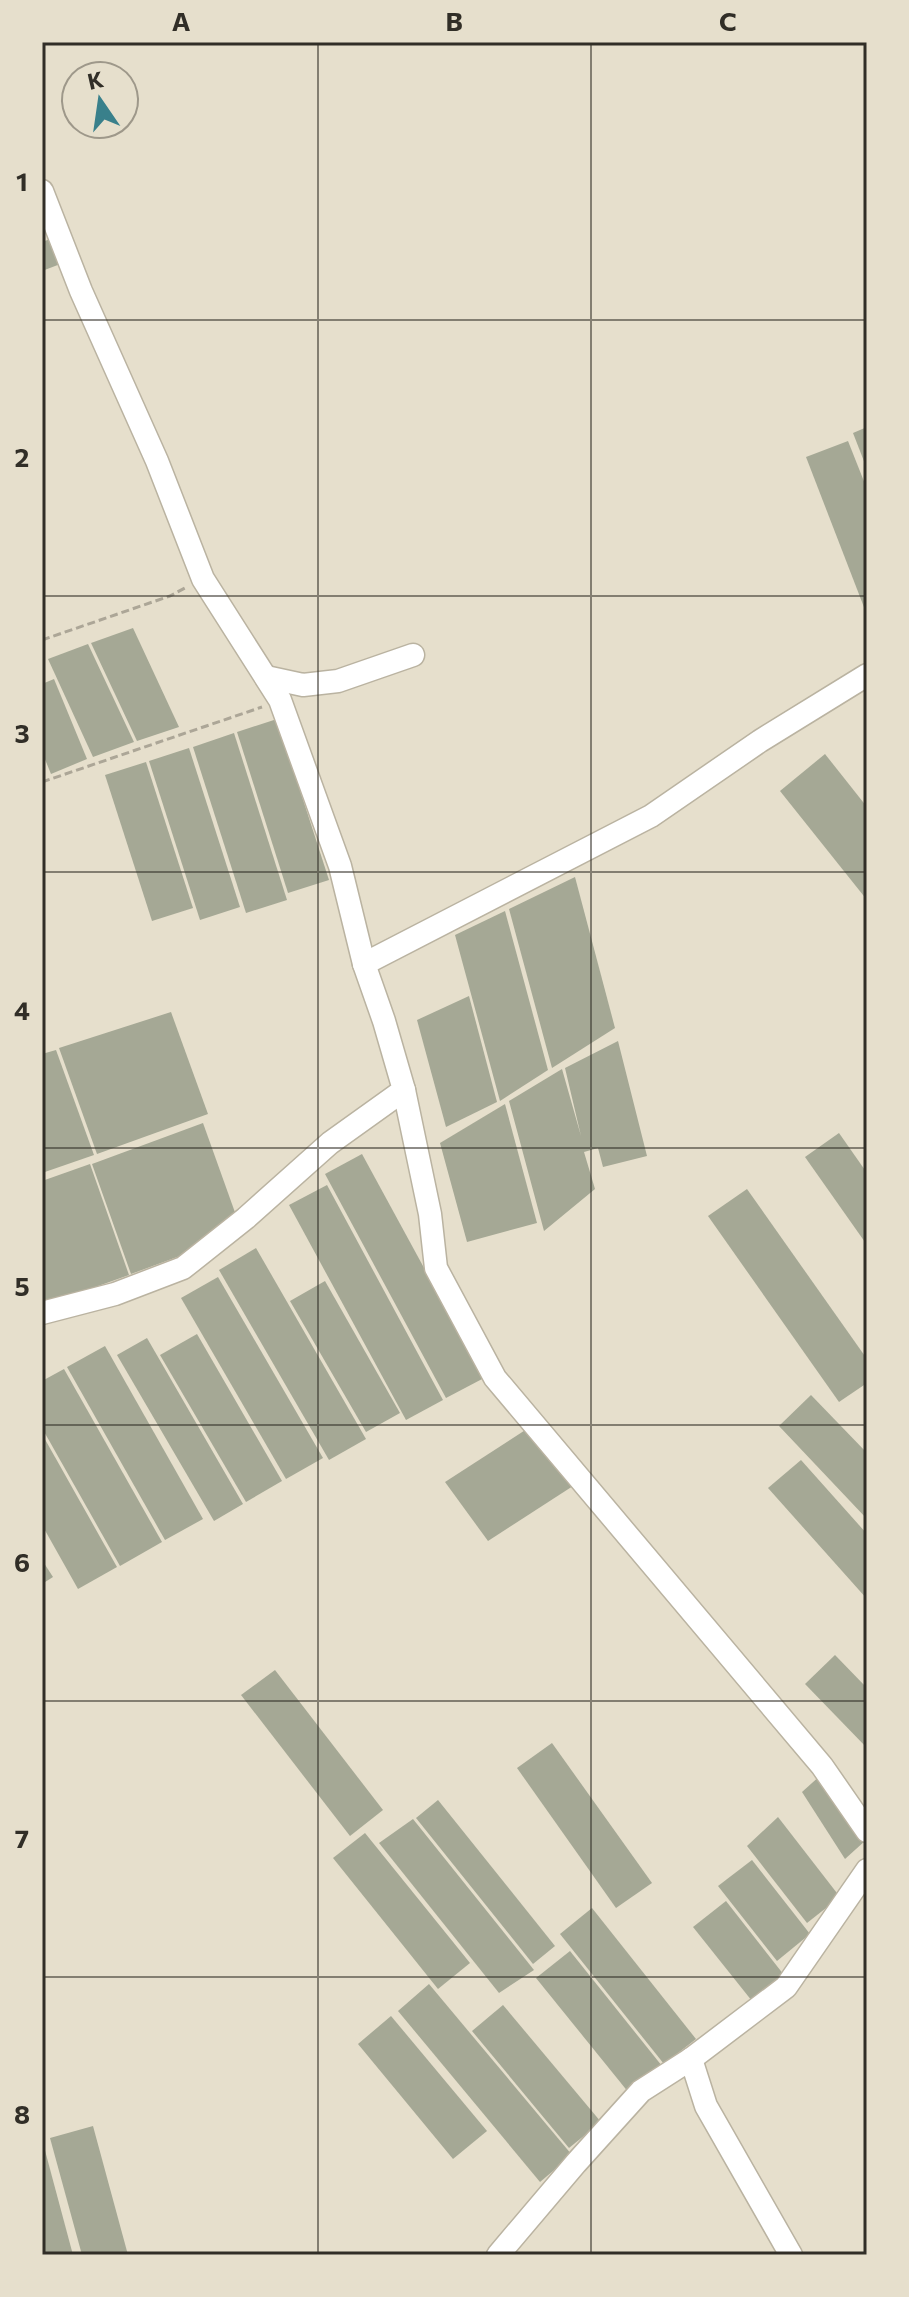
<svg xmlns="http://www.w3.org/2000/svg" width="909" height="2297" viewBox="0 0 909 2297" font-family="Commissioner,sans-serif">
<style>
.building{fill:#a5a895}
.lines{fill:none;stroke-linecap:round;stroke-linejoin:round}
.minor-casing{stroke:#bab3a1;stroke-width:25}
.path{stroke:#aca697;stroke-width:3;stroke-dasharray:8 4;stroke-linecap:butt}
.minor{stroke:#fff;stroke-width:22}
.grid{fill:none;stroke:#312e27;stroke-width:2;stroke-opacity:0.55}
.neatline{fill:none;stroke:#312e27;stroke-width:3}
.grid-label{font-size:26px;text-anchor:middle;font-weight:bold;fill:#312e27}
</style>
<rect width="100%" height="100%" fill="#e6dfcc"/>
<!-- building -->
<g class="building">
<path d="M53,238l10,25 -21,8v-29z"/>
<path d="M867,427v42l-14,-36z"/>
<path d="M848,441l19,48v126l-61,-158z"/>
<path d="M133,628l46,99 -42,14 -46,-98z"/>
<path d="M88,644l46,98 -41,15 -45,-98z"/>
<path d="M54,679l33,80 -36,15 -9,-22v-68z"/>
<path d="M277,719l52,161 -41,13 -51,-161z"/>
<path d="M234,733l53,167 -41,13 -53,-166z"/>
<path d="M189,748l51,159 -40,13 -51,-159z"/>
<path d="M825,754l42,53v93l-87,-109z"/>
<path d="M146,762l47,146 -41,13 -47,-146z"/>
<path d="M575,877l40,151 -63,40 -43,-159z"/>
<path d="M505,911l43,159 -48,31 -45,-166z"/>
<path d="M469,996l28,106 -51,25 -29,-107z"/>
<path d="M171,1012l37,102 -111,40 -38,-106z"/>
<path d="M618,1041l29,115 -44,11 -5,-19 -14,4 11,37 -51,42 -35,-130 53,-32 19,67 -16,-68z"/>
<path d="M56,1050l38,105 -52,18v-119z"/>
<path d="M505,1104l32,119 -70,19 -27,-99z"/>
<path d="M203,1123l34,95 -49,35 -57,21 -39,-110z"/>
<path d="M839,1133l28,40v72l-62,-88z"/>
<path d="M362,1154l122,224 -38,20 -121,-224z"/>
<path d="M90,1164l39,111 -87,31v-125z"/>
<path d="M327,1185l116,215 -37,20 -117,-215z"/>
<path d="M747,1189l120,170v24l-28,19 -131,-186z"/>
<path d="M256,1248l110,191 -37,21 -110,-190z"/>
<path d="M218,1277l105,181 -37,21 -105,-181z"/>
<path d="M325,1281l75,132 -34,19 -76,-131z"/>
<path d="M197,1334l85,147 -36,21 -86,-147z"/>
<path d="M147,1338l96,166 -29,17 -97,-166z"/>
<path d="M105,1346l98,173 -38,21 -98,-173z"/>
<path d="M64,1369l98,173 -42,24 -78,-138v-47z"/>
<path d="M811,1395l56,58v66l-88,-93z"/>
<path d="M530,1427l43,59 -85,55 -43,-59z"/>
<path d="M42,1434l75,133 -39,22 -36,-64z"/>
<path d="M801,1460l66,74v65l-99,-111z"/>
<path d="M42,1560l11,17 -11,7z"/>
<path d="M835,1655l32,33v60l-62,-64z"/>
<path d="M275,1670l108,140 -33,26 -109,-141z"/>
<path d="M552,1743l100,140 -36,25 -99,-140z"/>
<path d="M822,1774l44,66 -21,19 -43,-67z"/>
<path d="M438,1800l117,146 -22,18 -117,-146z"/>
<path d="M778,1817l62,80 -33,26 -60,-77z"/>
<path d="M413,1819l121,151 -35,23 -120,-150z"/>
<path d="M365,1833l105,130 -32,26 -105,-131z"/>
<path d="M752,1860l58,74 -33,27 -59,-75z"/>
<path d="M726,1901l58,74 -32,26 -59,-74z"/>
<path d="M592,1908l104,131 -32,25 -104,-130z"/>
<path d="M570,1951l92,115 -33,27 -93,-115z"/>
<path d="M429,1984l143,171 -32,27 -142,-171z"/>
<path d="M503,2005l98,117 -32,26 -97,-117z"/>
<path d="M391,2016l96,115 -34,28 -95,-115z"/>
<path d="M93,2126l35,129h-46l-32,-117z"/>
<path d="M43,2143l30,112h-31z"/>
</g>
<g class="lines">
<!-- minor casing -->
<g class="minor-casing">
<g id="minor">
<path d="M42,191l39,100 76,170 46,118 77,121 60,166 24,98 20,57 20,69 -74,53 -84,75 -63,50 -68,26 -73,19"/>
<path d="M266,677l37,8 35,-4 75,-26"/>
<path d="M364,964l287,-148 109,-75 107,-66"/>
<path d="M404,1090l26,124 6,54 59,110 327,388 45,65"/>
<path d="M691,2059l15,47 85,149"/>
<path d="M498,2255l78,-92 65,-72 50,-32 95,-72 81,-117"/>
</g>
</g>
<!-- path -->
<g class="path">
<path d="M42,640l128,-44 15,-8"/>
<path d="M42,782l220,-75"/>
</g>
<!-- minor -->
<use href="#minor" class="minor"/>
</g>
<!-- grid -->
<path class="grid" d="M318,42v2213M591,42v2213M42,320h825M42,596h825M42,872h825M42,1148h825M42,1425h825M42,1701h825M42,1977h825"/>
<!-- border -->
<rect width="909" height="2297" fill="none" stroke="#e6dfcc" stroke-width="88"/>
<!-- north arrow -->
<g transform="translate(100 100) rotate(347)"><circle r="38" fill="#e6dfcc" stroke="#9e988a" stroke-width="2"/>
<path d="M0-6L14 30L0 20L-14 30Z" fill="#39808b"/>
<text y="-12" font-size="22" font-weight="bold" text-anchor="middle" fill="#312e27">K</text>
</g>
<rect x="44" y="44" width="821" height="2209" class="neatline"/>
<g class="grid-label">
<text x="181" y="31">A</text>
<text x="454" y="31">B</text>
<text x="728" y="31">C</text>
<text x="22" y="191">1</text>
<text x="22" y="467">2</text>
<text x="22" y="743">3</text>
<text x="22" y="1020">4</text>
<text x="22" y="1296">5</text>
<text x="22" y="1572">6</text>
<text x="22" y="1848">7</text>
<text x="22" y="2124">8</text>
</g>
</svg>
